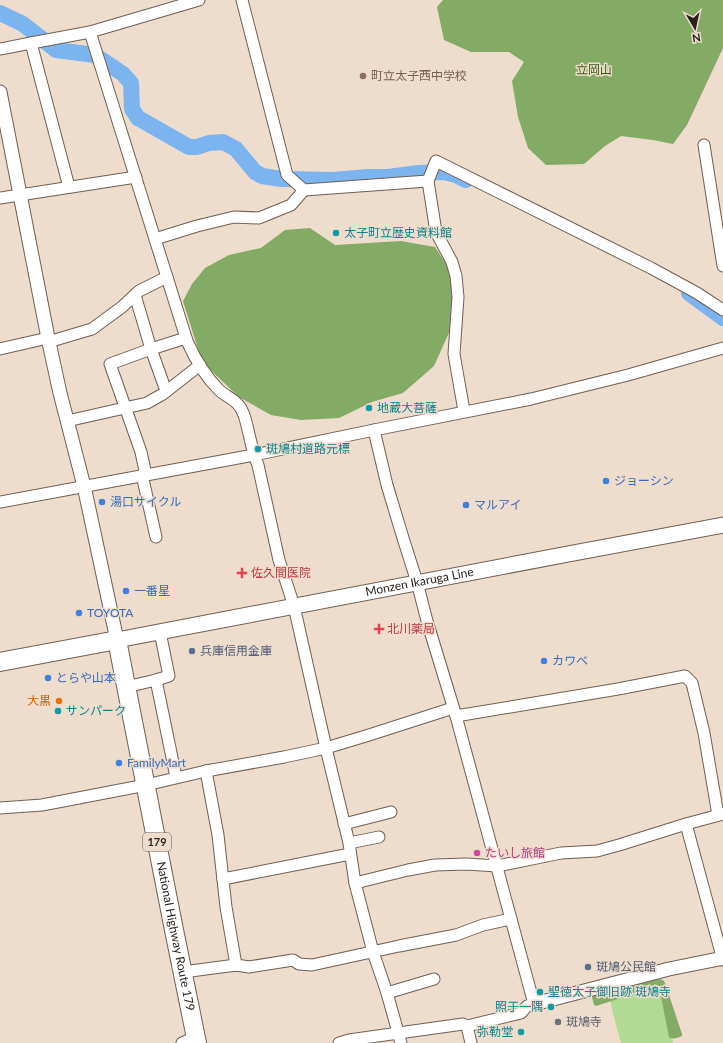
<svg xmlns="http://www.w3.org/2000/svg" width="723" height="1043" viewBox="0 0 723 1043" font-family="Lato,'Noto Sans JP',sans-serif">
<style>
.green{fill:#b1da94}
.forest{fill:#83ab65}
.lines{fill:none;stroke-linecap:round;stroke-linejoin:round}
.river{stroke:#7cb4f0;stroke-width:16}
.minor-casing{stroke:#6f5f52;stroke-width:13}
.tertiary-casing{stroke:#6f5f52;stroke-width:15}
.secondary-casing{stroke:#6f5f52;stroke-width:17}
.trunk-casing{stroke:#6f5f52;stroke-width:20}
.minor{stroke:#fff;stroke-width:11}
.tertiary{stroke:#fff;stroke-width:13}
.secondary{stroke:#fff;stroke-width:15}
.trunk{stroke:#fff;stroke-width:18}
.education-dot{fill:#8d6e63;stroke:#eedccd;stroke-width:1.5}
.culture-dot{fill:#0f9aa8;stroke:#eedccd;stroke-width:1.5}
.shop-dot{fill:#3f7fe0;stroke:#eedccd;stroke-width:1.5}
.health-dot{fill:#e0444e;stroke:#eedccd;stroke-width:1.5}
.service-dot{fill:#5c6f8a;stroke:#eedccd;stroke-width:1.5}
.food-dot{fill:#e8710a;stroke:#eedccd;stroke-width:1.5}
.hotel-dot{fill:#d1479c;stroke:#eedccd;stroke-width:1.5}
.worship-dot{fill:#6b7280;stroke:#eedccd;stroke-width:1.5}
.labels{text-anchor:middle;stroke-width:3;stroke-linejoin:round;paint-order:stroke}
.shield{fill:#eedccd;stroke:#635951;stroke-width:1}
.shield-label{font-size:11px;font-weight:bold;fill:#28211c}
.park-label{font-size:12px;fill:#365b11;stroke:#eedccd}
.education-label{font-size:12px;fill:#785e54;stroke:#eedccd;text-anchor:start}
.culture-label{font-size:12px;fill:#0d838f;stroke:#eedccd;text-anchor:start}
.shop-label{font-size:12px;fill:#366cbe;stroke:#eedccd;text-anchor:start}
.health-label{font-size:12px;fill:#be3a42;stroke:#eedccd;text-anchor:start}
.street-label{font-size:12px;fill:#28211c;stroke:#eedccd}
.service-label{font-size:12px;fill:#4e5e75;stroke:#eedccd;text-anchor:start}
.food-label{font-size:12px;fill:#c56008;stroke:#eedccd;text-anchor:end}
.hotel-label{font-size:12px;fill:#b23c85;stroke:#eedccd;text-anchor:start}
.worship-label{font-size:12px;fill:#5b616d;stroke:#eedccd;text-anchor:start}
</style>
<rect width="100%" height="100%" fill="#eedccd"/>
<!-- green -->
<path class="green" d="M656,980l17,63h-52l-9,-33v-2l-4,-16z"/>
<!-- forest -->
<g class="forest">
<path d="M443,0h280v48l-36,77 -14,19 -20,-4 -32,-4 -16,10 -21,18 -38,1 -18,-17 -10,-31 -6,-36 12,-19 -15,-10h-38l-27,-12 -7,-33z"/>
<path d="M310,228l25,17 66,-4 34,6 17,26 1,23 -1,30 -18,40 -31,27 -31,9 -33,16 -38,2 -30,-5 -32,-18 -37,-35 -19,-61 9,-17 13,-16 24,-13 32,-7 24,-18z"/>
<path d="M659,979l4,1 2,3 17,51v2c-5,2 -9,4 -13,1l-9,-45 -5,-4 -27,6 -10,5 -22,7 -2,-1 -2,-8 1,-1z"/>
</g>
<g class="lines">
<!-- river -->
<g class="river">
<path d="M0,13l23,11 33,26 39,5 28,19 8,9 1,26 6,9 51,29h8l12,-4 14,-1 13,7 19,23 7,4 20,3 51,1 35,-3h20l31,-4 25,-1 12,3 10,5"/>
<path d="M689,293l34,25"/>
</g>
<!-- minor casing -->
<g class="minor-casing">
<g id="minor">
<path d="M242,0l45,175 17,15 124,-9"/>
<path d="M90,32l97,309c8,18 18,35 32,49 6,6 16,9 21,17 5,7 6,15 8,23 3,12 5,24 10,35l21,95 15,46 32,142 23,95 6,40 18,69 14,41 14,50"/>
<path d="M31,43l38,144"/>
<path d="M0,49l31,-6 59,-11 109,-32"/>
<path d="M704,145l19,121"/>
<path d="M0,198l136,-21"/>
<path d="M155,239l42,-13 37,-9 25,1 32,-13 13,-15"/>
<path d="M135,295l16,54 -41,15 31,88 5,23"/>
<path d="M48,342l44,-13 30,-22 17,-16 28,-14"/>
<path d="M0,349l48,-11"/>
<path d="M166,391l-15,-42 35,-11"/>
<path d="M464,411l-10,-57 4,-57 -2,-21 -4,-14 -16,-30 -8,-51 8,-20 215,107 46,25 26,17"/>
<path d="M67,421l80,-18 16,-9 37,-29"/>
<path d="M142,475l14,62"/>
<path d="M0,502l254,-47 120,-25 157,-31 97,-24 95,-27"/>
<path d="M156,680l20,97"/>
<path d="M126,687l30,-7 13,-4 -9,-44"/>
<path d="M456,716l162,-27 67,-13 7,7 12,50 14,82"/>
<path d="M206,771l12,64 8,72 10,58"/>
<path d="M0,808l42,-3 104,-20 60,-14 78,-14 42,-9 43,-13 84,-27"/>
<path d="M344,824l47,-12"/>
<path d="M686,824l37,136"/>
<path d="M349,843l30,-6"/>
<path d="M223,879l127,-25"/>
<path d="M355,883l53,-13 27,-5 31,-1 31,2 64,-13 36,-2 22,-6 67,-21 37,-10"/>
<path d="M183,972l53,-7 13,2 44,-7 6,4 13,1 87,-19 57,-11 27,-10 28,-6"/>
<path d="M387,993l47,-14"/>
<path d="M467,1026l4,17"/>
<path d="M182,1043l14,-6"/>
<path d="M339,1043l10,-3 114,-16 4,2 54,-13 6,-7 7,-2 -78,-288 -29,-95 -10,-39 -14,-44 -16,-53 -13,-55"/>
</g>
</g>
<!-- tertiary casing -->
<g class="tertiary-casing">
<g id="tertiary">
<path d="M0,92l48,246 12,55 24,93 33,154"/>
<path d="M534,1004l135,-35 54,-11"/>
</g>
</g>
<!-- secondary casing -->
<g class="secondary-casing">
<g id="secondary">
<path id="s1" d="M117,640c202,-40 404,-77 606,-115"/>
</g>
</g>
<!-- trunk casing -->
<g class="trunk-casing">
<g id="trunk">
<path id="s2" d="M0,662l117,-22 57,290 23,113"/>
</g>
</g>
<!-- minor -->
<use href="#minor" class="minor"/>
<!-- tertiary -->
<use href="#tertiary" class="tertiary"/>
<!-- secondary -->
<use href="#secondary" class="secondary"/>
<!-- trunk -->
<use href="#trunk" class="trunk"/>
</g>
<!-- markers -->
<circle class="education-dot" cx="363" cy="76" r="4"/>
<g class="culture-dot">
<circle cx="336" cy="233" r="4"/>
<circle cx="369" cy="408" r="4"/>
<circle cx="258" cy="449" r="4"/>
<circle cx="58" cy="711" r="4"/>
<circle cx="540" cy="992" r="4"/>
<circle cx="551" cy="1007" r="4"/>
<circle cx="521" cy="1032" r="4"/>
</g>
<g class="shop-dot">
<circle cx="606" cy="481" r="4"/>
<circle cx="102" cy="502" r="4"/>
<circle cx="466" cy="505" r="4"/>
<circle cx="126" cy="591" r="4"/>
<circle cx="79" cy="613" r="4"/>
<circle cx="544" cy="661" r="4"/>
<circle cx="48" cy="678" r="4"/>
<circle cx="119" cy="763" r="4"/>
</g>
<g class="health-dot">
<path d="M240 567h4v4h4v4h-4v4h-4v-4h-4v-4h4z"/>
<path d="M377 623h4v4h4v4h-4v4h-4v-4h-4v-4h4z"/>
</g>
<g class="service-dot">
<circle cx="192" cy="651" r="4"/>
<circle cx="588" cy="967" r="4"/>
</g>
<circle class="food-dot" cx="59" cy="701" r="4"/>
<circle class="hotel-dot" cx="477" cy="853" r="4"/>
<circle class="worship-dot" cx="558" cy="1022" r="4"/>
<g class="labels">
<!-- shield labels -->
<rect class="shield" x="143" y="833" width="28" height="18" rx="3"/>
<g class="shield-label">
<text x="157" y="846">179</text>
</g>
<!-- park labels -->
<g class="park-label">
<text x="594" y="74">立岡山</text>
</g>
<!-- education labels -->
<g class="education-label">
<text x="371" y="80">町立太子西中学校</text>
</g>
<!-- culture labels -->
<g class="culture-label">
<text x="344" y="237">太子町立歴史資料館</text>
<text x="377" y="412">地蔵大菩薩</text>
<text x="266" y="453">斑鳩村道路元標</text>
<text x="66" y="715">サンパーク</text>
<text x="548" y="996">聖徳太子御旧跡 斑鳩寺</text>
<text x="543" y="1011" text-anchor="end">照于一隅</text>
<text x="513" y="1036" text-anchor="end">弥勒堂</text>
</g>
<!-- shop labels -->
<g class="shop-label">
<text x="614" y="485">ジョーシン</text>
<text x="110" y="506">湯口サイクル</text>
<text x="474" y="509">マルアイ</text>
<text x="134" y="595">一番星</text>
<text x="87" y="617">TOYOTA</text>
<text x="552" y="665">カワベ</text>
<text x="56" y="682">とらや山本</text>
<text x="127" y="767">FamilyMart</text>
</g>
<!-- health labels -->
<g class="health-label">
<text x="251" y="577">佐久間医院</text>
<text x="387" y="633">北川薬局</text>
</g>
<!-- street labels -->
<g class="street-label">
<text dy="4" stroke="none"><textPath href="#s1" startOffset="308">Monzen Ikaruga Line</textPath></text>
<text dy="4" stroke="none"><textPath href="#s2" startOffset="421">National Highway Route 179</textPath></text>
</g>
<!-- service labels -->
<g class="service-label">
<text x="200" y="655">兵庫信用金庫</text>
<text x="596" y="971">斑鳩公民館</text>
</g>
<!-- food labels -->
<g class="food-label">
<text x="51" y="705">大黒</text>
</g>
<!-- hotel labels -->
<g class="hotel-label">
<text x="485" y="857">たいし旅館</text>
</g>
<!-- worship labels -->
<g class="worship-label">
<text x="566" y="1026">斑鳩寺</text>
</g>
</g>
<!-- north arrow -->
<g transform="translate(695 28) rotate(171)" stroke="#eedccd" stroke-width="3" paint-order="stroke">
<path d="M0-3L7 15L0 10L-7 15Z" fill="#28211c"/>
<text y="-6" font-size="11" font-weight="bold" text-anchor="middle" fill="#28211c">N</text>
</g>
</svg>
